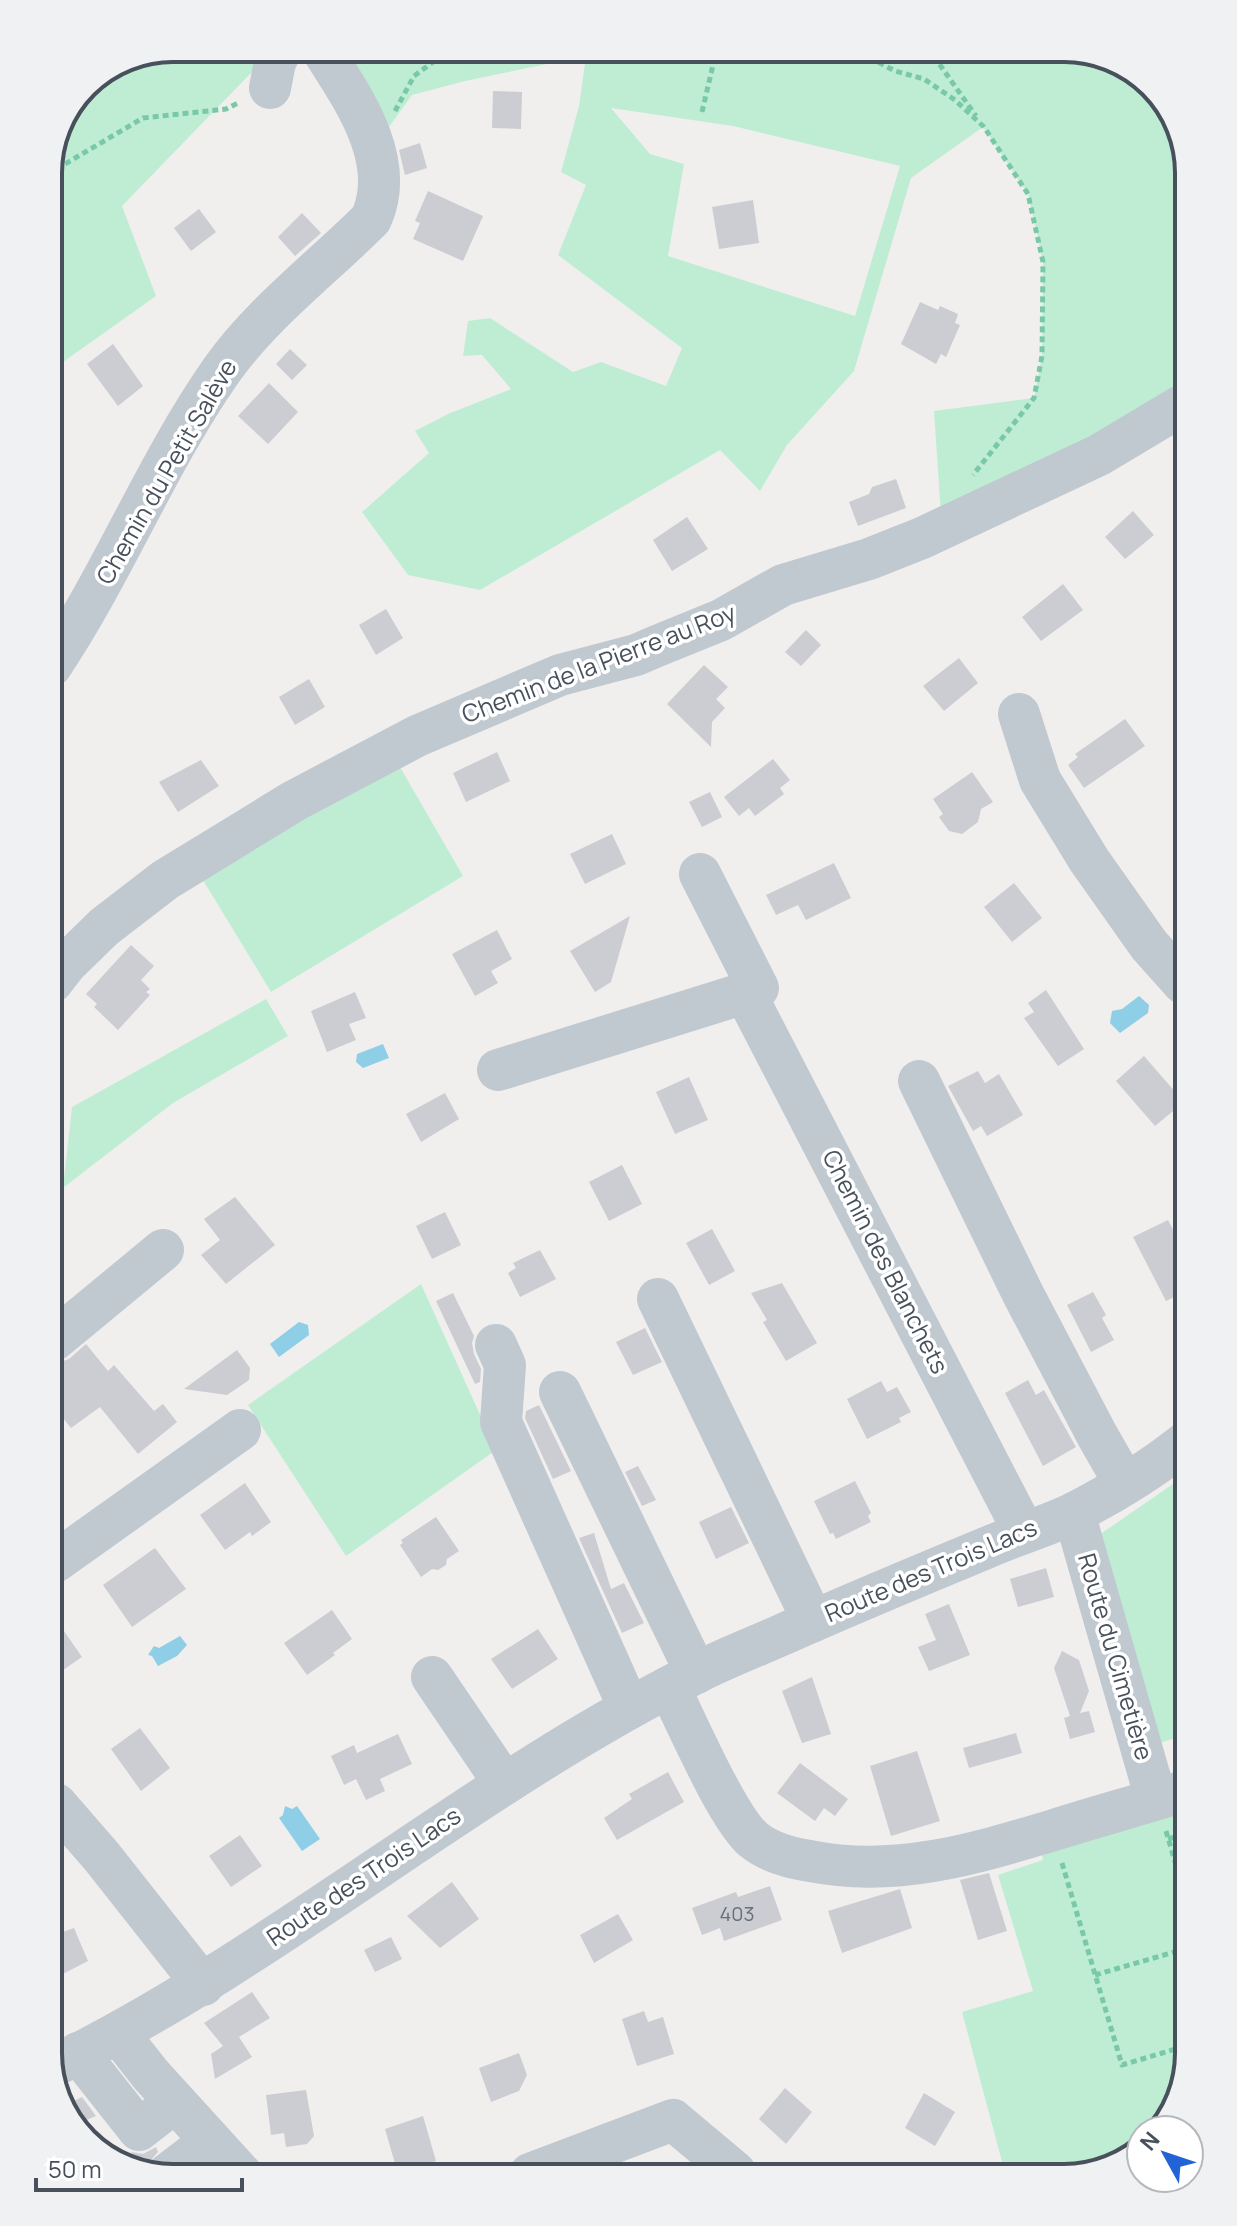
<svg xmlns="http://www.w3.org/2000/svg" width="1237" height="2226" viewBox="0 0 1237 2226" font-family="Manrope,sans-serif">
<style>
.green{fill:#bfedd4;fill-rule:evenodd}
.water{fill:#8ecee7}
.building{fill:#cbcdd3}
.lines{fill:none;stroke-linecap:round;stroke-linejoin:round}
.path{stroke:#79c9a8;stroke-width:5;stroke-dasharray:6 4;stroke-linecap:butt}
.minor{stroke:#c0c8d0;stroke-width:42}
.labels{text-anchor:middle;stroke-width:7;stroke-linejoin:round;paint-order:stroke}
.number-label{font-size:20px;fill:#686f79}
.street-label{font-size:24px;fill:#47505b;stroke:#fff}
.rim{fill:none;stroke:#47505b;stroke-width:4}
</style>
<rect width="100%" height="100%" fill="#f1efee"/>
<!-- green -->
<g class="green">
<path d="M173,48h91l-13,25 -129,133 34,90 -107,76 -1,-206 37,-82z"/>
<path d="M333,48h739l68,26 39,51 2,262 -57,34 -183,95 -7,-105 100,-13 8,-42 1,-94 -15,-68 -45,-67 -72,51 -57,193 -67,74 -27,46 -40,-41 -240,140 -72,-15 -46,-63 67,-59 -14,-22 33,-17 63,-25 -29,-34 -19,1 5,-35 22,-3 83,54 28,-10 65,24 16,-38 -124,-93 28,-70 -25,-13 18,-66 7,-50 -121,25 -53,14 -26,36zM611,108l122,18 167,40 -45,150 -187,-60 16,-92 -34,-10z"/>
<path d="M396,760l67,116 -192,116 -73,-120z"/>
<path d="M266,999l22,37 -115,67 -110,85 9,-81z"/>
<path d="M421,1284l75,166 -150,106 -98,-151z"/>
<path d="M1186,1475l1,259 -27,9 -61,-208z"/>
<path d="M1188,1806l1,254 -21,63 -9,7h-18v15l-29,23 -108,1 -42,-157 71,-21 -35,-116 45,-15 -3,-12z"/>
</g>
<!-- water -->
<g class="water">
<path d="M1139,996l10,9 -1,8 -28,20 -10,-10 2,-12 10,-2z"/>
<path d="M383,1044l6,14 -26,10 -7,-6 1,-8z"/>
<path d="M299,1322l9,3 1,10 -30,22 -9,-13z"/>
<path d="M180,1636l7,9 -10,11 -19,10 -6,-10 -4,-1 6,-9 5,2z"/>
<path d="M285,1806l7,3 5,-3 23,33 -18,12 -23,-33 4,-3z"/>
</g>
<!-- building -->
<g class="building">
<path d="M493,91l29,1 -1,37 -29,-1z"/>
<path d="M420,143l7,25 -22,7 -6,-25z"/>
<path d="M428,191l55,25 -20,45 -50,-22 7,-16 -5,-2z"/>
<path d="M753,200l6,43 -40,6 -7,-42z"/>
<path d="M199,209l17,23 -25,19 -17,-23z"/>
<path d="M302,213l19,20 -26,23 -17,-19z"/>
<path d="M920,302l18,8 2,-4 18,8 -3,9 5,2 -14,32 -5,-3 -5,10 -35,-20z"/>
<path d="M113,344l30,42 -25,20 -31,-42z"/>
<path d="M290,349l17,16 -15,15 -16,-16z"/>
<path d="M269,383l29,29 -30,32 -30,-28z"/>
<path d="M896,479l10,29 -48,18 -9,-24 20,-8 3,-7z"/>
<path d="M1133,511l21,24 -29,24 -20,-22z"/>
<path d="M687,517l21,32 -36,22 -19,-31z"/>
<path d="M1063,584l20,26 -42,31 -19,-24z"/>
<path d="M386,609l17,29 -27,17 -17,-30z"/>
<path d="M806,630l15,15 -20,21 -16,-14z"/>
<path d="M959,658l19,25 -34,28 -21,-25z"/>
<path d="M704,665l24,22 -12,12 9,9 -13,14 -1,25 -44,-43z"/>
<path d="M309,679l16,28 -30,18 -16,-28z"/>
<path d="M1125,719l20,27 -61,42 -16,-23 10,-8 -3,-3z"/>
<path d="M497,752l13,29 -44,21 -13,-29z"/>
<path d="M773,759l17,21 -10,8 4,6 -29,22 -6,-8 -10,8 -15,-19z"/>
<path d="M201,760l18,26 -41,26 -19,-30z"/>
<path d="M972,772l21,30 -12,7 -3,13 -16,12 -13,-3 -10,-14 4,-3 -10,-15z"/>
<path d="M710,792l12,25 -20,10 -13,-25z"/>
<path d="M612,834l14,30 -41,20 -15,-30z"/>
<path d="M834,863l17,35 -45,22 -8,-15 -22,10 -10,-20z"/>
<path d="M1014,883l28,35 -30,24 -28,-35z"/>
<path d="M630,916l-19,66 -16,10 -25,-41z"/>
<path d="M497,930l15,29 -21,12 7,12 -23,13 -23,-42z"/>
<path d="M131,945l23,21 -13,14 9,9 -4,3 4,3 -32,35 -24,-23 3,-3 -11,-10z"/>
<path d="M1046,990l38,59 -26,17 -34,-48 10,-6 -6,-9z"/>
<path d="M355,992l11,26 -17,6 7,16 -29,12 -16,-41z"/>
<path d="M1144,1056l40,46 -29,24 -39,-45z"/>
<path d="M978,1071l7,12 14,-9 24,41 -36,21 -6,-10 -8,5 -25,-45z"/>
<path d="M689,1077l19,43 -33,14 -19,-42z"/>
<path d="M445,1093l14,26 -38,23 -15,-28z"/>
<path d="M622,1165l20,39 -33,17 -20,-39z"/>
<path d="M235,1197l40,48 -49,39 -25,-29 19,-15 -16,-21z"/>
<path d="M445,1212l16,33 -29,14 -16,-33z"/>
<path d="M1168,1220l13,25 -4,2 8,16v29l-19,9 -33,-64z"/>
<path d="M712,1229l23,42 -26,14 -23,-42z"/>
<path d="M540,1250l16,29 -36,18 -12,-24 8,-5 -3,-5z"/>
<path d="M782,1283l35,60 -31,18 -23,-39 4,-2 -16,-27z"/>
<path d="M1093,1292l13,23 -4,3 12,22 -23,12 -24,-47z"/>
<path d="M453,1293l21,43 -2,7 2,11 7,15 -1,13 -5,2 -39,-83z"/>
<path d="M645,1328l17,34 -29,13 -17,-33z"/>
<path d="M86,1344l22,27 6,-6 40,46 9,-7 14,18 -39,32 -38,-47 -29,21 -17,-21v-43l15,-5z"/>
<path d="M237,1350l13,18 -1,12 -22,15 -43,-6z"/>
<path d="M1028,1380l8,15 8,-5 32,57 -33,19 -38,-73z"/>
<path d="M881,1381l6,11 10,-5 14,25 -12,6 2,4 -34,17 -20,-40z"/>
<path d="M539,1405l32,66 -18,8 -28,-61 1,-7z"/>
<path d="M638,1466l18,34 -14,6 -17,-34z"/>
<path d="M855,1481l16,32 -3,3 3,6 -35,17 -3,-6 -3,1 -16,-33z"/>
<path d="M245,1483l26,39 -19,14 -2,-4 -25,18 -25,-35z"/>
<path d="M731,1507l18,36 -33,16 -17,-37z"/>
<path d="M436,1517l23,34 -12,8 -1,6 -8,5 -6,-1 -11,8 -21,-32 3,-2 -2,-3z"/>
<path d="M594,1533l17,56 13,-6 20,40 -22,10 -43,-95z"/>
<path d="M155,1548l31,41 -54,38 -29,-42z"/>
<path d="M1046,1568l8,29 -36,10 -8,-28z"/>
<path d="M949,1604l21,51 -41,16 -11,-24 18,-7 -11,-26z"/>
<path d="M332,1610l20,29 -19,14 2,2 -28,20 -23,-32z"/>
<path d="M55,1618l27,39 -26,18v-22z"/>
<path d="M538,1629l20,30 -46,30 -21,-30z"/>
<path d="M1062,1651l17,9 10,31 -9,22 9,-2 6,21 -25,7 -6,-21 6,-2 -16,-48z"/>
<path d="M812,1677l19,57 -29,9 -20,-52z"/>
<path d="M140,1728l30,40 -29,23 -30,-42z"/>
<path d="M1016,1733l6,20 -53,15 -6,-20z"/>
<path d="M398,1734l14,30 -32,15 5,12 -19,9 -10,-21 -12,6 -13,-29 23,-11 3,8z"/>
<path d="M917,1751l23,70 -49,15 -21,-70z"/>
<path d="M800,1763l48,36 -13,17 -11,-8 -9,13 -38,-28z"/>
<path d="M668,1772l16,30 -67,38 -13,-22 28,-19 -3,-5z"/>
<path d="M240,1835l22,31 -31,21 -22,-31z"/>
<path d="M989,1873l18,58 -29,9 -18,-60z"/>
<path d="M452,1882l27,37 -39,29 -33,-32z"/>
<path d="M770,1886l12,34 -58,21 -4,-13 -18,7 -10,-27 44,-16 2,5z"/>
<path d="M900,1889l12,39 -70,25 -14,-42z"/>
<path d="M618,1914l15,26 -39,23 -14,-28z"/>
<path d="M74,1928l14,33 -31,16v-43z"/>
<path d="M391,1937l11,22 -27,13 -11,-22z"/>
<path d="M252,1992l18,26 -31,19 13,20 -37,22 -4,-25 12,-8 -19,-23z"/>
<path d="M644,2011l4,11 15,-5 11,37 -37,12 -15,-47z"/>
<path d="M519,2053l8,22 -8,16 -28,11 -12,-34z"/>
<path d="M785,2088l27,24 -26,32 -27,-25z"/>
<path d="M306,2090l8,46 -7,8 -21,3 -2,-14 -13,2 -5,-40z"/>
<path d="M924,2093l31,19 -20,34 -30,-18z"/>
<path d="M82,2097l14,19 -19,8 -15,-17z"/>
<path d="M423,2116l13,45 -38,13 -13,-45z"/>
<path d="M156,2147l2,5 -16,18 -4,-1 -7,-17 12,2z"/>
</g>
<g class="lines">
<!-- path -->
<g class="path">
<path d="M865,48l9,12 21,11 29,8 31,21 29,27 44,67 15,68 -1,94 -8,42 -61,77"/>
<path d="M928,48l48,68"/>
<path d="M395,111l19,-35 38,-28"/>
<path d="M702,112l15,-64"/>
<path d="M48,174l95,-56 83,-9 14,-7"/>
<path d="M1166,1831l22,75"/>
<path d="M1168,1839l20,-6"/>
<path d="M1062,1863l60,202 67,-20"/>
<path d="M1095,1975l93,-27"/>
</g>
<!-- minor -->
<g class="minor">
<path d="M270,88l5,-26 7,-14"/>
<path d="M51,666c63,-94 105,-202 170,-295 41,-58 100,-102 150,-152 27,-59 -19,-122 -50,-171"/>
<path d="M1019,714l21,66 49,80 60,85 34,38"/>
<path d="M700,874l58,114 -13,5 279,539"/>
<path d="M52,982l14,-18 38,-37 61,-47 129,-79 123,-65 143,-61 76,-20 21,-9 64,-26 62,-35 86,-26 53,-21 177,-83 82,-49"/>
<path d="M498,1070l247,-77"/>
<path d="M919,1081l104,213 74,141 28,49"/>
<path d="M658,1299l155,322"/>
<path d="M54,1340l109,-90"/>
<path d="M496,1345l9,20 -4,57 128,286"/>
<path d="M560,1392l136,281"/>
<path d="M1074,1513l82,286"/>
<path d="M55,1562l185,-132"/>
<path d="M432,1677l72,106"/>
<path d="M669,1687c17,34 59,132 85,153 16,13 37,18 56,21 85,17 164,-7 244,-31 44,-14 89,-26 133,-40"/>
<path d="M56,1804l46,53 101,128"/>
<path d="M118,2033l33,42 93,102"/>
<path d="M78,2053l61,77 36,-28"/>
<path d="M58,2064c223,-111 413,-278 636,-390 27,-14 55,-25 83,-37 69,-31 139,-60 209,-89 29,-13 62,-22 90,-36 39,-20 76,-43 110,-70"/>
<path d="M530,2174l143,-54 62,52"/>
<path d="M164,2177l47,-36"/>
</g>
</g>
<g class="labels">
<!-- number labels -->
<g class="number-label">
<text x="737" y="1921">403</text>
</g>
<!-- street labels -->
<g class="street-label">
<text transform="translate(167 472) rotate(-60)" y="8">Chemin du Petit Salève</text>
<text transform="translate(599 664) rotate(-21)" y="8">Chemin de la Pierre au Roy</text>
<text transform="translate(885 1262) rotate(63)" y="8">Chemin des Blanchets</text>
<text transform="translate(931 1571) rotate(-23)" y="8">Route des Trois Lacs</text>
<text transform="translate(1115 1657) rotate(74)" y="8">Route du Cimetière</text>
<text transform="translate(364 1877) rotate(-34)" y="8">Route des Trois Lacs</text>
</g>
</g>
<!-- crop -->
<path d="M0 0H1237V2226H0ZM173 62H1064A111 111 0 0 1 1175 173V2053A111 111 0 0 1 1064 2164H173A111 111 0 0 1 62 2053V173A111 111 0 0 1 173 62Z" fill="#f0f1f2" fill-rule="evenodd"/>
<path class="rim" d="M173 62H1064A111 111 0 0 1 1175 173V2053A111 111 0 0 1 1064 2164H173A111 111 0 0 1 62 2053V173A111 111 0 0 1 173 62Z"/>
<!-- north arrow -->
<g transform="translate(1165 2154) rotate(310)"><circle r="38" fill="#ffffff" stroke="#b5b9bd" stroke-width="2"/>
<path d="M0-6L14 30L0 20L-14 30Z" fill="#2263d7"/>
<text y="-12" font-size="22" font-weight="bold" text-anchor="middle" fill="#47505b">N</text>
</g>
<!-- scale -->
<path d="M36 2178v12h206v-12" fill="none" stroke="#47505b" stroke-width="4"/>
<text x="48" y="2178" font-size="24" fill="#47505b" stroke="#ffffff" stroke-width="6" paint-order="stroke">50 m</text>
</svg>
